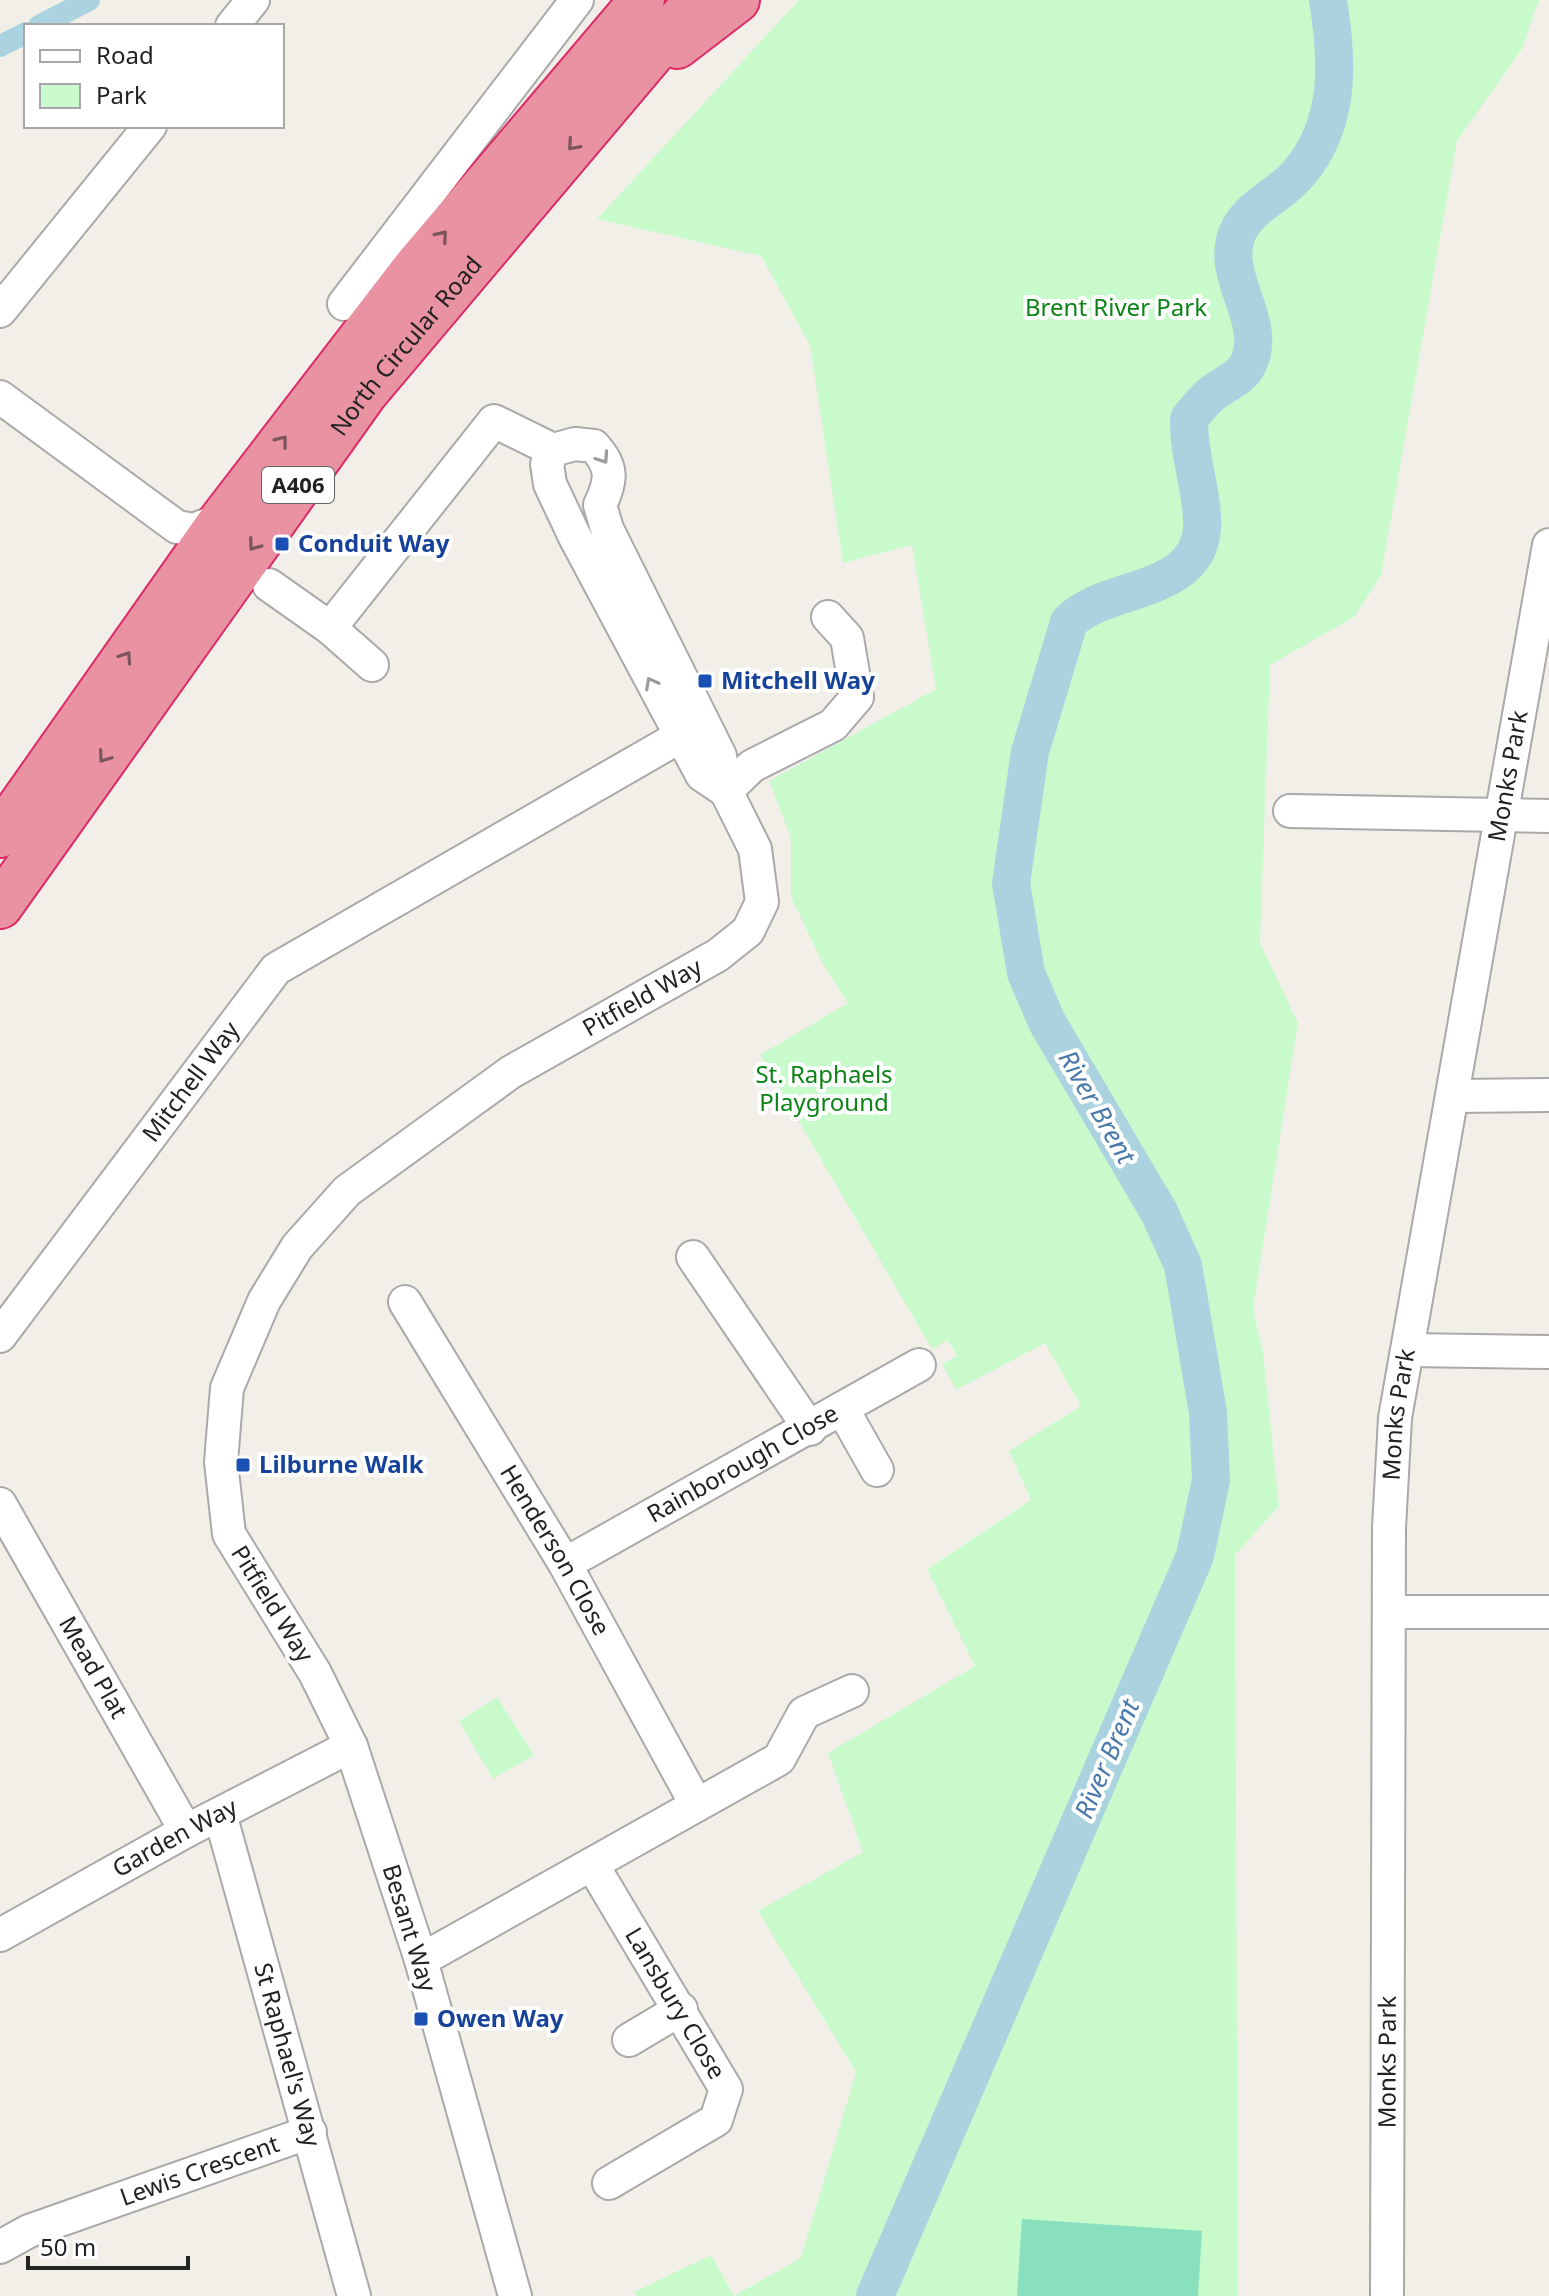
<svg xmlns="http://www.w3.org/2000/svg" width="1549" height="2296" viewBox="0 0 1549 2296" font-family="'Noto Sans',sans-serif">
<style>
.park{fill:#c8facc}
.pitch{fill:#88e0be}
.lines{fill:none;stroke-linecap:round;stroke-linejoin:round}
.canal{stroke:#aad3df;stroke-width:22}
.river{stroke:#aad3df;stroke-width:38}
.minor-casing{stroke:#a9a9a9;stroke-width:36}
.highway-casing{stroke:#dc2a67;stroke-width:48}
.minor{stroke:#fff;stroke-width:32}
.highway{stroke:#e892a2;stroke-width:44}
.oneway{stroke:#7b545c}
.oneway2{stroke:#9c9c9c}
.transit-dot{fill:#1a4fb4;stroke:#fff;stroke-width:3}
.labels{text-anchor:middle;stroke-width:8;stroke-linejoin:round;paint-order:stroke}
.shield{fill:#fff;stroke:#646464;stroke-width:2}
.shield-label{font-size:22px;font-weight:bold;fill:#222}
.park-label{font-size:24px;fill:#0c8416;stroke:#fff}
.street-label{font-size:24px;fill:#222;stroke:#fff}
.transit-label{font-size:24px;font-weight:bold;fill:#164399;stroke:#fff;text-anchor:start}
.water-label{font-size:26px;font-style:italic;fill:#4a7aab;stroke:#fff}
</style>
<rect width="100%" height="100%" fill="#f2efe9"/>
<!-- park -->
<g class="park">
<path d="M799,0h740l-17,49 -65,92 -76,435 -27,41 -84,48 -10,278 38,80 -45,286 10,43 16,154 -44,49 3,741h-602l-2,-4 77,-37 23,41 67,-38 55,-186 -98,-161 105,-59 -35,-99 147,-87 -48,-97 104,-69 -22,-49 72,-45 -36,-63 -89,47 -14,-26 15,-8 -9,-16 -16,9 -172,-294 88,-52 -25,-39 -32,-67v-59l-22,-57 167,-92 -24,-144 -69,18 -33,-218 -49,-89 -164,-37z"/>
<path d="M497,1697l37,58 -41,24 -34,-58z"/>
</g>
<!-- pitch -->
<path class="pitch" d="M1022,2219l180,12 -4,65h-181z"/>
<g class="lines">
<!-- canal -->
<g class="canal">
<path d="M39,26l50,-26"/>
<path d="M0,46l26,-13"/>
</g>
<!-- river -->
<path class="river" d="M875,2296l320,-740 16,-76 -3,-67 -25,-148 -24,-53 -112,-190 -21,-49 -15,-90 19,-131 39,-130c35,-37 129,-27 133,-94 2,-33 -14,-72 -13,-109 6,-8 13,-16 20,-23 11,-10 31,-17 38,-30 25,-46 -34,-93 -6,-140 13,-22 42,-33 58,-53 42,-50 39,-112 29,-173"/>
<!-- minor casing -->
<g class="minor-casing">
<g id="minor">
<path d="M232,26l21,-26"/>
<path d="M344,304l233,-304"/>
<path d="M0,311l150,-185"/>
<path d="M0,397l177,130 17,3 29,-12"/>
<path d="M269,585l61,43 42,37"/>
<path d="M330,628l164,-207 59,29"/>
<path d="M726,791l26,-25 81,-41 24,-28 -10,-59 -19,-21"/>
<path d="M1290,811l259,5"/>
<path d="M1454,1096l95,-1"/>
<path d="M693,1257l117,172"/>
<path id="s1" d="M405,1302l160,262 131,240"/>
<path id="s2" d="M0,1336l276,-367 403,-232"/>
<path d="M1408,1350l141,2"/>
<path d="M843,1410l34,60"/>
<path id="s3" d="M0,1504l186,327"/>
<path id="s4" d="M565,1564l354,-199"/>
<path d="M1390,1612h159"/>
<path id="s5" d="M220,1814l134,482"/>
<path id="s6" d="M593,1866l133,223 -10,31 -107,63"/>
<path id="s7" d="M0,1935l186,-104 165,-85"/>
<path d="M421,1960l358,-201 25,-46 48,-22"/>
<path d="M629,2040l52,-31"/>
<path id="s8" d="M0,2247l29,-16 281,-99"/>
<path id="s9" d="M515,2296l-94,-336 -70,-214 -36,-73 -86,-139 -8,-72 6,-74 37,-87 33,-54 50,-56 164,-119 207,-117 30,-24 14,-29 -7,-53 -29,-58 -24,-16 -127,-238 -25,-53 -3,-20 6,-14 22,-6 19,2c19,21 18,34 6,59l7,24 113,227 6,35"/>
<path id="s10" d="M1387,2296l2,-768 6,-110 154,-873"/>
</g>
</g>
<!-- highway casing -->
<g class="highway-casing">
<g id="highway">
<path d="M677,46l60,-46"/>
<path d="M0,835l223,-317 192,-250 227,-268"/>
<path id="s11" d="M0,906l365,-513 332,-393"/>
</g>
</g>
<!-- minor -->
<use href="#minor" class="minor"/>
<!-- highway -->
<use href="#highway" class="highway"/>
</g>
<!-- one-way arrows -->
<defs><path id="oneway-chevron" d="M-2-3.5L2.5 0L-2 3.5" fill="none" stroke-width="1.6" stroke-linecap="round" stroke-linejoin="round" transform="scale(2)"/></defs>
<g class="oneway">
<use href="#oneway-chevron" transform="translate(573 145) rotate(131)"/>
<use href="#oneway-chevron" transform="translate(442 236) rotate(-50)"/>
<use href="#oneway-chevron" transform="translate(282 441) rotate(-52)"/>
<use href="#oneway-chevron" transform="translate(254 545) rotate(126)"/>
<use href="#oneway-chevron" transform="translate(126 657) rotate(-56)"/>
<use href="#oneway-chevron" transform="translate(104 757) rotate(125)"/>
</g>
<g class="oneway2">
<use href="#oneway-chevron" transform="translate(603 458) rotate(56)"/>
<use href="#oneway-chevron" transform="translate(651 683) rotate(-118)"/>
</g>
<!-- markers -->
<g class="transit-dot">
<rect x="274" y="536" width="16" height="16" rx="4"/>
<rect x="697" y="673" width="16" height="16" rx="4"/>
<rect x="235" y="1457" width="16" height="16" rx="4"/>
<rect x="413" y="2011" width="16" height="16" rx="4"/>
</g>
<g class="labels">
<!-- shield labels -->
<rect class="shield" x="262" y="467" width="72" height="36" rx="6"/>
<g class="shield-label">
<text x="298" y="493">A406</text>
</g>
<!-- park labels -->
<g class="park-label">
<text x="1116" y="316">Brent River Park</text>
<text x="824" y="1083">St. Raphaels<tspan x="824" dy="28">Playground</tspan></text>
</g>
<!-- street labels -->
<g class="street-label">
<text dy="8" stroke="none"><textPath href="#s11" startOffset="692">North Circular Road</textPath></text>
<text dy="8" stroke="none"><textPath href="#s10" startOffset="1530">Monks Park</textPath></text>
<text dy="8" stroke="none"><textPath href="#s9" startOffset="1552">Pitfield Way</textPath></text>
<text dy="8" stroke="none"><textPath href="#s2" startOffset="318">Mitchell Way</textPath></text>
<text dy="8" stroke="none"><textPath href="#s10" startOffset="882">Monks Park</textPath></text>
<text dy="8" stroke="none"><textPath href="#s4" startOffset="204">Rainborough Close</textPath></text>
<text dy="8" stroke="none"><textPath href="#s1" startOffset="290">Henderson Close</textPath></text>
<text transform="translate(272 1604) rotate(58)" y="8">Pitfield Way</text>
<text dy="8" stroke="none"><textPath href="#s3" startOffset="188">Mead Plat</textPath></text>
<text dy="8" stroke="none"><textPath href="#s7" startOffset="200">Garden Way</textPath></text>
<text transform="translate(409 1928) rotate(73)" y="8">Besant Way</text>
<text dy="8" stroke="none"><textPath href="#s6" startOffset="160">Lansbury Close</textPath></text>
<text dy="8" stroke="none"><textPath href="#s5" startOffset="250">St Raphael's Way</textPath></text>
<text dy="8" stroke="none"><textPath href="#s10" startOffset="234">Monks Park</textPath></text>
<text dy="8" stroke="none"><textPath href="#s8" startOffset="214">Lewis Crescent</textPath></text>
</g>
<!-- transit labels -->
<g class="transit-label">
<text x="298" y="552">Conduit Way</text>
<text x="721" y="689">Mitchell Way</text>
<text x="259" y="1473">Lilburne Walk</text>
<text x="437" y="2027">Owen Way</text>
</g>
<!-- water labels -->
<g class="water-label">
<text transform="translate(1097 1107) rotate(60)" y="9">River Brent</text>
<text transform="translate(1107 1759) rotate(-67)" y="9">River Brent</text>
</g>
</g>
<!-- legend -->
<rect x="24" y="24" width="260" height="104" fill="#ffffff" stroke="#a7a7a7" stroke-width="2"/>
<rect x="40" y="50" width="40" height="12" fill="#ffffff" stroke="#a7a7a7" stroke-width="2"/>
<text x="96" y="64" font-size="24" fill="#222222">Road</text>
<rect x="40" y="84" width="40" height="24" fill="#c8facc" stroke="#a7a7a7" stroke-width="2"/>
<text x="96" y="104" font-size="24" fill="#222222">Park</text>
<!-- scale -->
<path d="M28 2256v12h160v-12" fill="none" stroke="#222222" stroke-width="4"/>
<text x="40" y="2256" font-size="24" fill="#222222" stroke="#ffffff" stroke-width="6" paint-order="stroke">50 m</text>
</svg>
